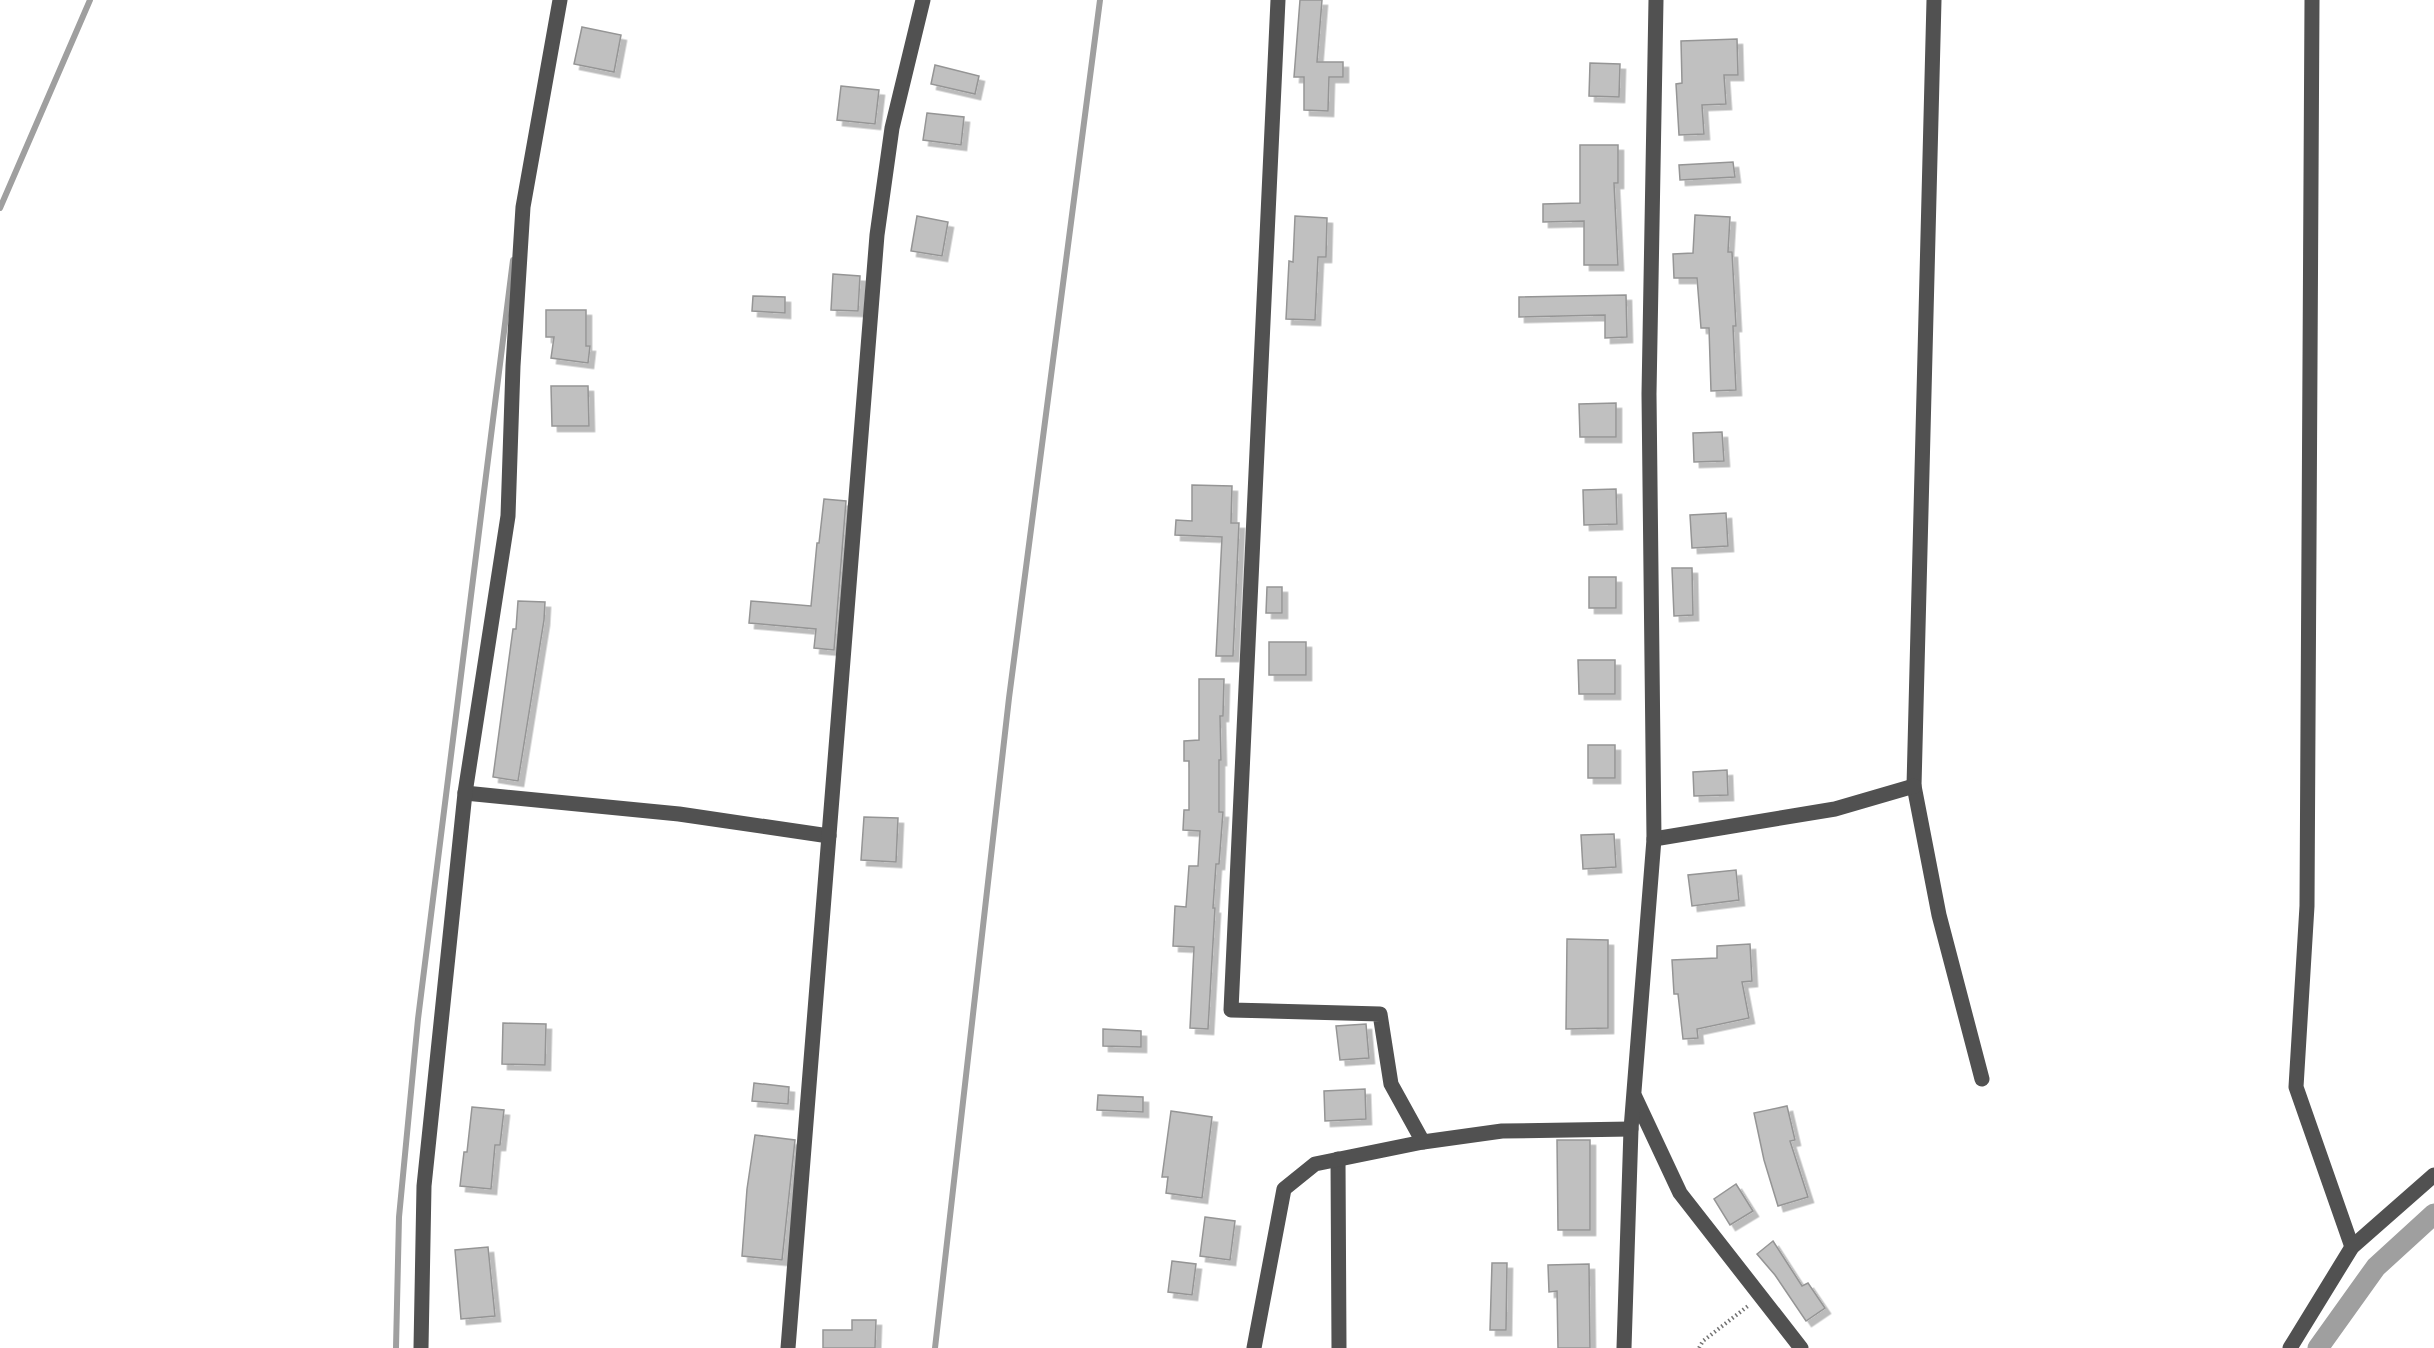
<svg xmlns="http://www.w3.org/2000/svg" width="2434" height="1348" viewBox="0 0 2434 1348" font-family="Manrope,sans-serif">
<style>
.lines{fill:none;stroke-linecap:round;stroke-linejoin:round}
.stream{stroke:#9f9f9f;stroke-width:6}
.canal{stroke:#9f9f9f;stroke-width:21}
.building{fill:#c0c0c0;stroke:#959595;stroke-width:1.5;filter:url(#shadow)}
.path{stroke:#737373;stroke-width:4;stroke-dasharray:1.5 3;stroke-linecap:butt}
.minor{stroke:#515151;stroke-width:15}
</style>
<defs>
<filter id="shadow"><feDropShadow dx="5.5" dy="5.5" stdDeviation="0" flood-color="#0004"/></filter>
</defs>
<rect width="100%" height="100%" fill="#fff"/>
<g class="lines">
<!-- stream -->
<g class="stream">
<path d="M0,208l90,-208"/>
<path d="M396,1348l3,-131 19,-198 95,-759"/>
<path d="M935,1348l74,-650 91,-698"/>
</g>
<!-- canal -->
<path class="canal" d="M2318,1348l58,-81 58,-53"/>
</g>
<!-- building -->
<g class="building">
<path d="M1300,0h22l-5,62h26v15h-14l-1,34 -24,-1v-33h-10z"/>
<path d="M582,27l39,8 -7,37 -40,-8z"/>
<path d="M1737,39l1,36h-14l2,29 -24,1 2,29 -25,1 -3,-51 6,-1 -1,-42z"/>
<path d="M1590,63l30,1 -1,33 -30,-1z"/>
<path d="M935,65l44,11 -4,18 -44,-10z"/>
<path d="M841,86l38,4 -4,34 -38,-4z"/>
<path d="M927,113l37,4 -3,28 -38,-5z"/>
<path d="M1580,145h38v38h-4l4,82h-34v-44l-41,1v-18l37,-1z"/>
<path d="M1733,162l2,15 -55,3 -1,-15z"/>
<path d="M1695,215l35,2 -2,35h4l4,74h-3l3,64 -25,1 -2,-63h-8l-4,-50h-23l-1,-24 20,-1z"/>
<path d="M917,216l31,6 -6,34 -31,-5z"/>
<path d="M1295,216l32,2 -1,39h-8l-3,63 -29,-1 3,-58 4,1z"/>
<path d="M833,274l27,2 -2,35 -27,-1z"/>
<path d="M1626,295l1,42 -22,1v-23l-86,2v-20z"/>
<path d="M753,296l32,1v16l-33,-2z"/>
<path d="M546,310h40v36h4l-2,17 -37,-5 3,-21h-8z"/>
<path d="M551,386h37l1,40h-37z"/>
<path d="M1616,403v34h-36l-1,-33z"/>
<path d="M1722,432l2,29 -30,1 -1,-29z"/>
<path d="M1192,485l40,1 -1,37h8l-6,133h-17l6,-119 -47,-2 1,-15 16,1z"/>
<path d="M1616,489l1,35 -33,1 -1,-35z"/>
<path d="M824,499l22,2 -12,149 -20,-2 2,-19 -67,-6 2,-22 60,5 6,-63h2z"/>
<path d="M1726,513l2,33 -36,2 -2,-33z"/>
<path d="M1672,568h20l1,47 -19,1z"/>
<rect x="1589" y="577" width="27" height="31"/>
<path d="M1267,587h15v26h-16z"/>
<path d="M518,601l27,1 -1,18 -26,161 -25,-4 20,-148h3z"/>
<rect x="1269" y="642" width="37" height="33"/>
<path d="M1578,660h37v34h-36z"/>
<path d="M1199,679h25l-1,37h-3l1,44h-2v52h4l-4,52h-3l-3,44h2l-7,121 -18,-1 4,-81 -21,-1 2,-40 11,1 3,-41h9l2,-35 -17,-1 1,-20h5v-49h-5v-20l15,-1z"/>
<rect x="1588" y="745" width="27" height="33"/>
<path d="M1727,770l1,25 -34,1 -1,-24z"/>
<path d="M864,817l34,1 -2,44 -35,-2z"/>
<path d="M1614,834l2,33 -33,2 -2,-34z"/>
<path d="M1736,870l3,30 -47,6 -4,-31z"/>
<path d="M1567,939l41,1v88l-42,1z"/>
<path d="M1750,944l2,37 -10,1 7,36 -52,11 1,9 -15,1 -5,-45h-4l-2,-34 45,-2v-12z"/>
<path d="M503,1023l43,1 -1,41 -43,-1z"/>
<path d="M1366,1024l3,34 -29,2 -4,-34z"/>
<path d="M1103,1029l38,2v16l-38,-1z"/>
<path d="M754,1083l35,4 -1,17 -36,-3z"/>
<path d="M1365,1089l1,30 -41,2 -1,-30z"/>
<path d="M1098,1095l45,2v15l-46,-2z"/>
<path d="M1787,1106l8,34 -5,1 18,56 -30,9 -14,-46 -10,-47z"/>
<path d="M472,1107l32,3 -4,35h-5l-4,44 -31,-3 4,-34h3z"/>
<path d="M1171,1111l41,6 -10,81 -36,-5 2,-16h-6z"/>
<path d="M755,1135l40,5 -13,120 -40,-4 5,-67z"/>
<path d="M1557,1140h33v90h-32z"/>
<path d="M1736,1184l17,27 -23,14 -16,-26z"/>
<path d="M1205,1217l30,4 -5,39 -30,-4z"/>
<path d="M1773,1241l29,45 6,-3 17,25 -19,13 -31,-46 -18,-21z"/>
<path d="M488,1247l7,69 -34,3 -6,-69z"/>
<path d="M1172,1261l24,3 -4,31 -24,-3z"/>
<path d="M1492,1263h15l-1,67h-16z"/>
<path d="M1589,1264l1,84h-32l-1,-57 -8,1 -1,-27z"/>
<path d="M852,1320h24l-1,28h-52v-18h29z"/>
</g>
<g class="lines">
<!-- path -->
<path class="path" d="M1699,1348l4,-7 45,-35"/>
<!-- minor -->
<g class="minor">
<path d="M1278,0l-47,1010 149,4 11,70 32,58"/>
<path d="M1934,0l-20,786 25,129 43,164"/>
<path d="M2312,0l-5,906 -11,181 56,160"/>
<path d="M465,793l214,21 150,22"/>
<path d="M1654,839l181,-30 79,-23"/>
<path d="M1635,1097l45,96 121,155"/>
<path d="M1338,1159l1,189"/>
<path d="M421,1348l3,-162 41,-393 43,-277 5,-150 10,-159 37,-207"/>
<path d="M788,1348l89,-1113 15,-107 31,-128"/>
<path d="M1254,1348l30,-159 31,-25 108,-22 79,-11 129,-2"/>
<path d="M1624,1348l7,-219 23,-290 -5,-445 7,-394"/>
<path d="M2290,1348l62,-101 82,-72"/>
</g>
</g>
</svg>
